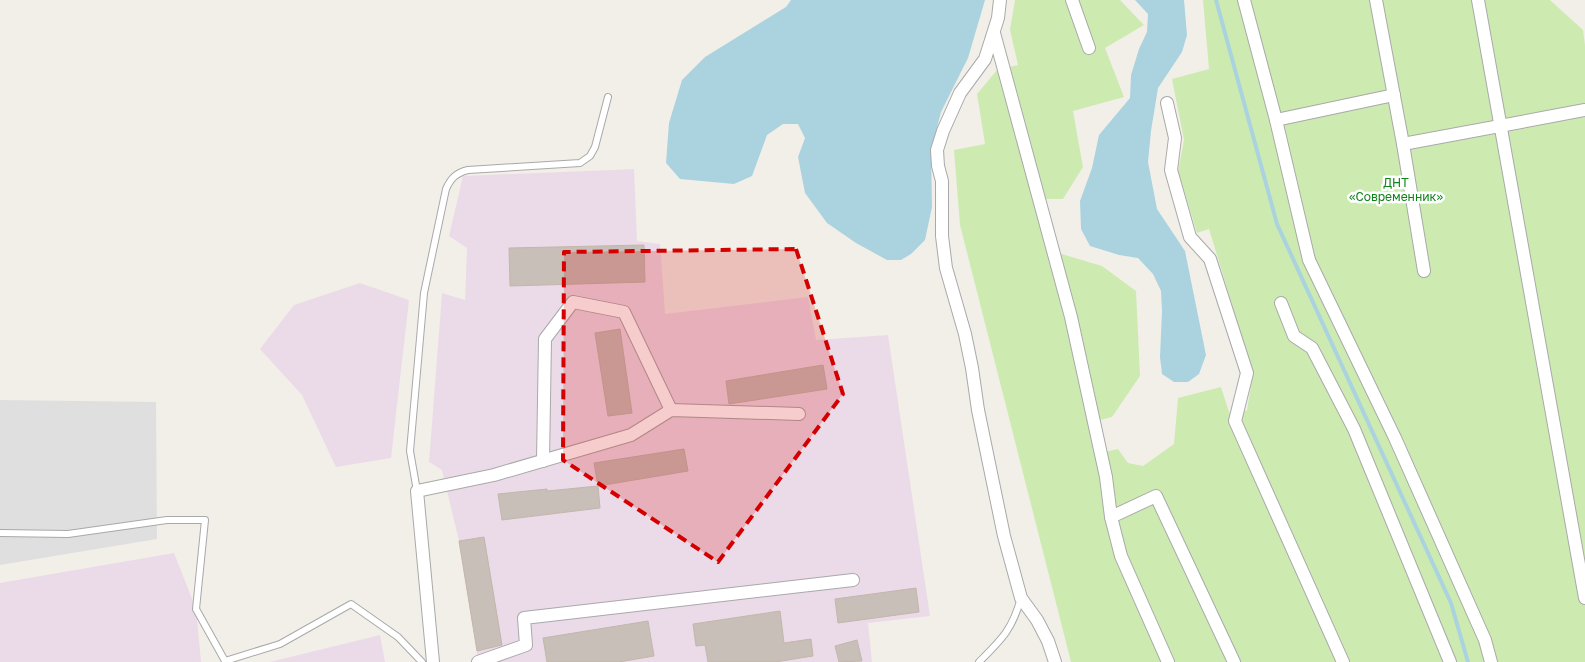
<svg xmlns="http://www.w3.org/2000/svg" width="1585" height="662" viewBox="0 0 1585 662" font-family="'Golos Text',sans-serif">
<style>
.residential{fill:#e0dfdf}
.industrial{fill:#ebdbe8}
.grass{fill:#cdebb0}
.water{fill:#aad3df}
.lines{fill:none;stroke-linecap:round;stroke-linejoin:round}
.stream{stroke:#aad3df;stroke-width:4}
.building{fill:#c7bfb8;stroke:#c4b6ab}
.service-casing{stroke:#a9a9a9;stroke-width:8}
.minor-casing{stroke:#a9a9a9;stroke-width:14}
.service{stroke:#fff;stroke-width:6}
.minor{stroke:#fff;stroke-width:12}
.marked{fill:#d40000;fill-opacity:0.2;stroke:#d40000;stroke-width:4;stroke-dasharray:10 6;stroke-linejoin:round}
.labels{text-anchor:middle;stroke-width:5;stroke-linejoin:round;paint-order:stroke}
.park-label{font-size:12px;fill:#0c8416;stroke:#fff}
</style>
<rect width="100%" height="100%" fill="#f2efe9"/>
<!-- residential -->
<path class="residential" d="M0,400l156,2 1,137 -157,26z"/>
<!-- industrial -->
<g class="industrial">
<path d="M634,169l3,72 23,3 5,70 143,-17 8,43 72,-5 42,281 -62,7 4,39h-396l1,-11 -18,-110 -17,-71 -13,-8 13,-169 23,7 2,-52 -18,-12 14,-60z"/>
<path d="M360,283l49,17 -18,158 -55,9 -34,-72 -42,-46 34,-44z"/>
<path d="M174,553l22,56 5,53h-201v-79z"/>
<path d="M380,635l5,27h-115z"/>
</g>
<!-- grass -->
<path class="grass" d="M1015,0h105l24,25 -39,23 19,49 -51,14 10,56 -20,32h-21l13,53 47,14 34,25 4,85 -28,41 -20,5 4,32 22,-5 10,14 15,3 31,-22 4,-46 43,-11 10,31 16,-8 6,-37 -44,-144 -12,4 -19,-62 6,-31 -12,-61 37,-10 -6,-69h347l33,30 2,15v617h-514l-111,-437 -6,-75 31,-6 -8,-50 20,-24 21,-5 -8,-35z"/>
<!-- water -->
<g class="water">
<path d="M791,0h194l-17,58 -27,54 -10,39 1,56 -7,33 -14,14 -10,6h-14l-31,-17 -29,-20 -22,-30 -7,-36 7,-19 -7,-14h-15l-16,11 -15,41 -18,8 -54,-5 -14,-16 3,-40 13,-43 23,-23 81,-50z"/>
<path d="M1135,0h49l3,35 -5,17 -24,36 -7,43 -3,31 9,47 28,42 21,104 -7,19 -11,8h-14l-12,-8 -2,-17 2,-46 -1,-20 -8,-17 -15,-16 -19,-3 -29,-9 -9,-17 -1,-28 12,-33 7,-33 31,-37 1,-23 8,-26 8,-17 1,-18z"/>
</g>
<g class="lines">
<!-- stream -->
<path class="stream" d="M1216,0l61,224 174,379 17,59"/>
</g>
<!-- building -->
<g class="building">
<path d="M644,245l1,37 -135,4 -1,-38z"/>
<path d="M620,329l12,84 -24,3 -13,-83z"/>
<path d="M823,365l4,24 -98,15 -3,-23z"/>
<path d="M684,449l4,22 -90,15 -4,-23z"/>
<path d="M598,486l2,22 -98,12 -4,-26 49,-5v2z"/>
<path d="M484,537l18,108 -25,6 -18,-110z"/>
<path d="M916,588l3,24 -81,11 -3,-24z"/>
<path d="M780,611l4,32 27,-4 2,17 -38,6h-67l-3,-17 -9,1 -3,-22z"/>
<path d="M648,621l6,35 -35,6h-72l-4,-24z"/>
<path d="M857,640l5,21 -23,1 -4,-16z"/>
</g>
<g class="lines">
<!-- service casing -->
<g class="service-casing">
<g id="service">
<path d="M417,491l-7,-40 14,-158 22,-104c5,-11 10,-16 22,-19l112,-7 10,-7 5,-9 13,-50"/>
<path d="M0,533l68,1 99,-14h38l-9,89 29,52 55,-17 71,-40 47,33 24,25"/>
<path d="M979,662c23,-23 33,-32 42,-64"/>
</g>
</g>
<!-- minor casing -->
<g class="minor-casing">
<g id="minor">
<path d="M1000,0l-2,18 -13,41 -25,34 -17,38 -6,19 1,16 4,15v55l4,32 19,66 7,34 6,42 26,126 17,62 16,22 11,21 7,21"/>
<path d="M1072,0l17,48"/>
<path d="M1244,0l32,120 33,140 86,178 90,202 6,22"/>
<path d="M1376,0l27,144 21,127"/>
<path d="M1478,0l107,598"/>
<path d="M994,33l77,284 35,160 5,40 10,39 47,106"/>
<path d="M1167,103l8,35 -4,32 19,67 20,22 37,114 -12,48 108,241"/>
<path d="M1276,120l118,-25"/>
<path d="M1403,144l182,-34"/>
<path d="M1281,303l13,33 18,12 42,81 96,233"/>
<path d="M543,461l2,-122 28,-37 51,10 47,98"/>
<path d="M1111,517l45,-21 78,166"/>
<path d="M433,662l-16,-171 77,-16 137,-40 40,-25 128,4"/>
<path d="M478,662l48,-17 -2,-27 329,-38"/>
</g>
</g>
<!-- service -->
<use href="#service" class="service"/>
<!-- minor -->
<use href="#minor" class="minor"/>
</g>
<!-- marked area -->
<path class="marked" d="M796,249l47,145 -125,168 -155,-102 1,-208z"/>
<g class="labels">
<!-- park labels -->
<g class="park-label">
<text x="1396" y="187">ДНТ<tspan x="1396" dy="14">«Современник»</tspan></text>
</g>
</g>
</svg>
